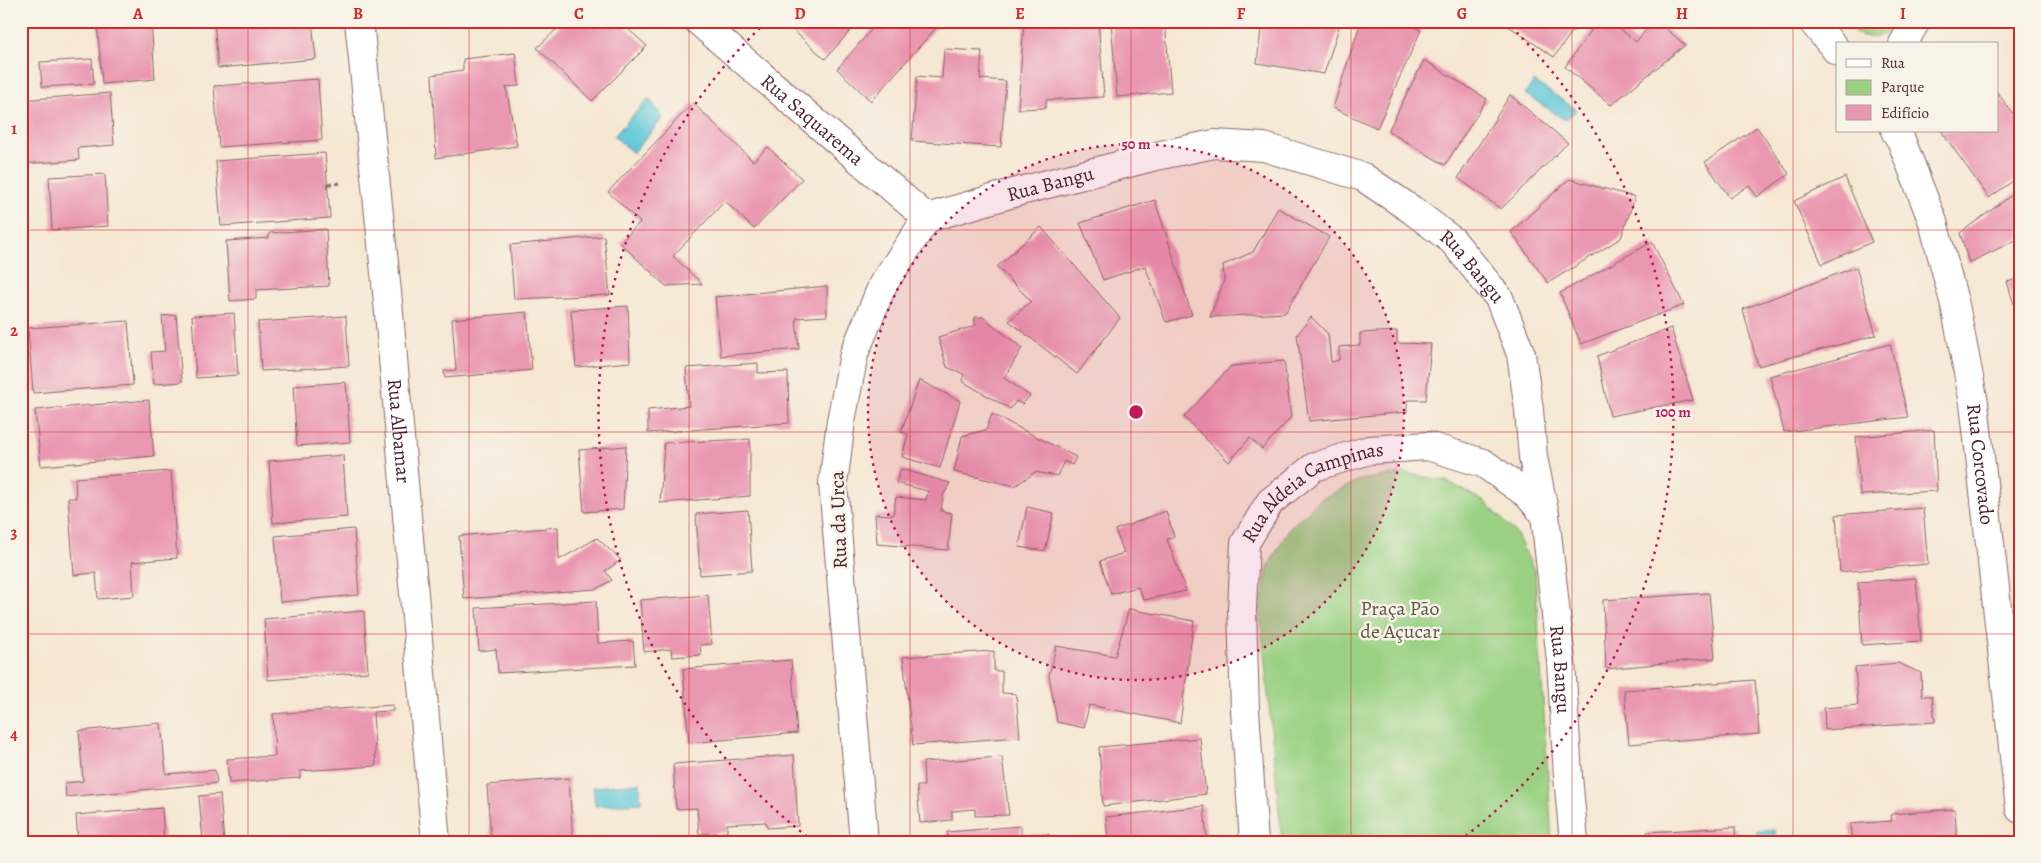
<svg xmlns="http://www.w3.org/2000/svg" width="2041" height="863" viewBox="0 0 2041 863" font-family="Alegreya,serif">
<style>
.green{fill:#9ad183;stroke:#727857}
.water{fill:#5ec8d9;stroke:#547482}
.building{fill:#ea97b1}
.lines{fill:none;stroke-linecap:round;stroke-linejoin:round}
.minor-casing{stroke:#866566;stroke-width:30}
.path{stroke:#866566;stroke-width:3;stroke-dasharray:4 4;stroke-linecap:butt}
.minor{stroke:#fff;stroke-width:28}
.grid{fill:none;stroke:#d62828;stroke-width:1;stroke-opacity:0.55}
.ring{fill:none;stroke:#c2185b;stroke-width:2.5;stroke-dasharray:2.5 5}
.labels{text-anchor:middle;stroke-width:5;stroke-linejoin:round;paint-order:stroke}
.street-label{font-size:20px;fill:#4a1f2b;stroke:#f7f3e8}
.park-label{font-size:20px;fill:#625445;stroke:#f7f3e8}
.centre{fill:#c2185b;stroke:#f7f3e8;stroke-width:2.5}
.ring-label{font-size:15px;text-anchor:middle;font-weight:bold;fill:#c2185b;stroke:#f7f3e8;stroke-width:5;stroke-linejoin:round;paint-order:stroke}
.neatline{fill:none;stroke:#d62828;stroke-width:2}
.grid-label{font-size:16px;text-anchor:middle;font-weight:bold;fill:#d62828}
</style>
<rect width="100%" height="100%" fill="#f7f3e8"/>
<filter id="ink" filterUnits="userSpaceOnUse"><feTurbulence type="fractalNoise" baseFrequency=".02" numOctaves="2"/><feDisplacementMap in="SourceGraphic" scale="10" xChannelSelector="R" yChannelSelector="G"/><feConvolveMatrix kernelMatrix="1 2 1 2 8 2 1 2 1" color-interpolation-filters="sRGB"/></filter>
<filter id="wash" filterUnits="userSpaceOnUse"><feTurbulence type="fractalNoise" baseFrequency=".0096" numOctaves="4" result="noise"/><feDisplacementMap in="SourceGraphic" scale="20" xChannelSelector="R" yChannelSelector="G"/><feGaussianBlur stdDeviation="1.12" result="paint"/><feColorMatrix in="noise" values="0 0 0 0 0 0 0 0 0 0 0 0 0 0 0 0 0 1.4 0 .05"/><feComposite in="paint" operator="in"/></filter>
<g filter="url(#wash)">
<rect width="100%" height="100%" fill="#f6e7d3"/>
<!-- green -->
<g class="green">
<path d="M1846,21h52c-12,21 -41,22 -52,0z"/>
<path d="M1404,473l43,8 38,21 31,31 19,39 17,270h-270l-22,-232 8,-43 21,-38 32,-30 39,-19z"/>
</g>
<!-- water -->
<g class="water">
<path d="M1534,81l43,29 -12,10 -40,-26z"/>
<path d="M649,98l14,20 -30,35 -19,-17z"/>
<path d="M640,783l1,20 -46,3 -2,-19z"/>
<path d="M1775,830l1,12h-19v-11z"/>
</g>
<g id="blocks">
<!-- building -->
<g class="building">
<path d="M97,21h54l4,58 -53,5z"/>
<path d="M214,21h98l4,38 -98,9z"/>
<path d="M565,21h54l28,25 -55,55 -55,-53z"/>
<path d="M783,21h76l-34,38z"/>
<path d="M879,21h63l-71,80 -34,-32z"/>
<path d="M1024,21h74l6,76 -58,3v8l-28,1z"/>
<path d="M1111,21h54l6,71 -54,5z"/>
<path d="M1262,21h79l-17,53 -67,-11z"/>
<path d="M1361,21h39l21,9 -44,98 -44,-20z"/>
<path d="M1510,21h70l-26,36 -47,-32z"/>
<path d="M1598,21h12l26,21 17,-21h4l28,24 -74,60 -46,-38z"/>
<path d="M944,49l38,2 -2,28 26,2 -5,66 -89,-6 5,-65 25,2z"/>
<path d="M515,53l4,33 -13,1 11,59 -81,12 -4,-83 31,-5v-11z"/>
<path d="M92,59l2,25 -52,3 -2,-25z"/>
<path d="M1424,60l63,39 -42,66 -57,-34z"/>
<path d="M318,79l4,61 -103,7 -5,-61z"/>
<path d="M1997,92l23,31v53l-31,22 -48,-67h56z"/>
<path d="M110,93l4,52 -36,3 1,12 -58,4v-64z"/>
<path d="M1510,95l58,48 -67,66 -43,-31z"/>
<path d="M693,103l60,58 15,-14 34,32 -48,50 -29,-28 -52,55 29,28 -36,2 -46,-43 20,-21 -32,-30z"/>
<path d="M1757,127l32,47 -32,23 -8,-12 -19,13 -25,-36z"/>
<path d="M325,153l5,65 -109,8 -5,-65z"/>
<path d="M105,174l3,52 -56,4 -3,-53z"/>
<path d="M1845,177l27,65 -50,22 -28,-63z"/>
<path d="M1569,179l66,18 -14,41 -73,45 -37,-51z"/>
<path d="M2020,189v49l-51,25 -9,-30z"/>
<path d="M1155,200l37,115 -26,7 -21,-56 -42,14 -23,-57z"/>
<path d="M1278,208l51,29 -44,76 -75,4 14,-37 -1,-15 30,-13z"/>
<path d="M1041,227l79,91 -43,56 -68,-53 22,-20 -34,-34z"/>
<path d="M326,229l3,57 -73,4v9l-26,2 -4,-60 43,-3v-5z"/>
<path d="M604,236l6,59 -96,4 -4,-54z"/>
<path d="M1652,242l32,63 -103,39 -21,-51z"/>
<path d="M1856,267l20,68 -118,31 -15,-57z"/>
<path d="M2020,278v42h-1l-12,-38z"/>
<path d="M827,286v30l-31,2 3,31 -78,7 -6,-59z"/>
<path d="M628,306l2,56 -54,5 -5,-57z"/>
<path d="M527,312l5,58 -87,8 -1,-7 12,-1 -4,-51z"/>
<path d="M234,313l4,62 -42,3 -4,-62z"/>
<path d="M176,315l6,67 -28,2 -3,-32 14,-1 -3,-35z"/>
<path d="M346,316l3,50 -88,5 -3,-49z"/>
<path d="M975,317h8l39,31 -18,30 26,18 -8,8 -6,-3 -6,8 -48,-28 2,-7 -17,-7 -9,-30 37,-11z"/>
<path d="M1311,317l17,17 3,28 8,-2v-13l21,-2v-12l37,-2v12l34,1 -5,56h-19v12l-98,9 -12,-86z"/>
<path d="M128,321l5,64 -100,8 -5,-65z"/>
<path d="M1671,328l22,72 -83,16 -13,-60z"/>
<path d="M1890,344l18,73 -124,15 -14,-56z"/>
<path d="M1284,361l7,56 -29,32 -12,-11 -21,24 -45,-45 47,-51z"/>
<path d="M758,363v10l30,-1 1,51 -141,10v-23l41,-4 -3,-38z"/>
<path d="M919,380l41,21 -20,67 -38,-11 6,-23 -7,-2z"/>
<path d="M346,382l4,60 -53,4 -4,-60z"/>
<path d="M149,400l5,56 -113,10 -6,-56z"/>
<path d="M992,414l84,43 -4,8 -8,-4 -7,15 -22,-4 -20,14 -61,-14 8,-36 24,-6z"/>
<path d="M1934,430l3,61 -77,4 -4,-58z"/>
<path d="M750,439v57l-90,7 4,-60z"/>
<path d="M626,446l-3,63 -39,3 -5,-62z"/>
<path d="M343,455l4,62 -74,6 -4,-62z"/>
<path d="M901,469l49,14 -7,13 -2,15 11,2 -4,37 -71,-6 -2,-30 18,1 3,-18 30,3 2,-9 -32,-8z"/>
<path d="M171,471l6,87 -45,4 2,34 -36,3 -2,-26 -22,2 -6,-77h8l-1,-20z"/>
<path d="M1027,507l27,6 -9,38 -26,-4z"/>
<path d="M1923,508l5,56 -88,8 -4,-57z"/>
<path d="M748,510l4,61 -52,4 -4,-61z"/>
<path d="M1166,511l8,26 -7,2 19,52 -42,9 -6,-13 -27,7 -11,-33 24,-8 -9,-23z"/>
<path d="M558,527l1,33 38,-22 24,22 -16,11 7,9 -16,9 -132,10 -5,-63z"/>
<path d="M354,529l5,66 -79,7 -5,-66z"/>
<path d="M1916,578l5,63 -59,4 -4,-63z"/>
<path d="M1709,593l6,65 -109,11 -3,-69z"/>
<path d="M708,595l4,49 -12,1 1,10 -29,2 -1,-8 -27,3 -4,-52z"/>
<path d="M596,601l2,42 35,-2 2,24 -137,8 -2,-24 -17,2 -3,-43z"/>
<path d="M1129,609l65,12 -14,102 -91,-18 -5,23 -27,-6 -8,-47 7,-29 59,10z"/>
<path d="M364,611l4,61 -100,8 -4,-61z"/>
<path d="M994,651v20h8v22l14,1 4,43 -107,8 -10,-88z"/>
<path d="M791,660l6,73 -108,10 -6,-74z"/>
<path d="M1898,663l23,10 1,23h10l3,26 -110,8 -1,-22 34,-3 -3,-38z"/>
<path d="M1755,680l4,54 -130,10 -5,-54z"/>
<path d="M393,705v6l-20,1 3,54 -76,5v7l-71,5 -2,-24 48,-3 -2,-42z"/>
<path d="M161,723l5,51 49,-4 2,13 -151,14 -1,-14 18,-2 -4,-50z"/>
<path d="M1200,738l6,56 -103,12 -4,-59z"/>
<path d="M794,755l4,71 -31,2 -1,-6 -39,2v8l-28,2 -2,-26 -21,1 -3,-45z"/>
<path d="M1002,757l7,58 -34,1v-7l-23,2v9l-32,3 -3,-37h7l-1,-24z"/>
<path d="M569,778l4,64h-82l-4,-57z"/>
<path d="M220,794l4,48h-21l-4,-46z"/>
<path d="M1204,806l3,36h-99l-2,-25z"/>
<path d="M162,808l2,34h-86l-2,-27z"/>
<path d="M1955,809l2,33h-105l-2,-18 42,-3 -1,-7z"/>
<path d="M1021,826v9l28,-1v8h-101l-1,-10z"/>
<path d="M1735,827l1,15h-89v-10z"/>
</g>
</g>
</g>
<g filter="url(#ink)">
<use href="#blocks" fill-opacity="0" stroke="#866566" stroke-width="1"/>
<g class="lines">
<!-- minor casing -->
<g class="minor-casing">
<g id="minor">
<path id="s1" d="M359,21l29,281 48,540"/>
<path id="s2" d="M698,21l229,197"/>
<path d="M1812,21l25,30"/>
<path d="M1903,44l13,-23"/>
<path id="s3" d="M1895,131l6,9 32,82 22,83 19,98 46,406"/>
<path id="s4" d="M927,218l86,-25 143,-37 58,-12 50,3 99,30 49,33 41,31 46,57 22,56 8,56 4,47 12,58 16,146 7,115 6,66"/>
<path d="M864,842l-31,-358 8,-63 13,-67 29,-70 44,-66"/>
<path id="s5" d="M1254,842l-9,-132 -3,-101 3,-66 25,-41 44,-35 55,-17 59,-4 55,17 44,31 18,21"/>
</g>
</g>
<!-- path -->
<path class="path" d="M328,184l15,-1"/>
<!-- minor -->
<use href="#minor" class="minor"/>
</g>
</g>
<!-- grid -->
<path class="grid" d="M248,21v821M469,21v821M689,21v821M910,21v821M1131,21v821M1351,21v821M1572,21v821M1793,21v821M21,230h1999M21,432h1999M21,634h1999"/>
<!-- distance rings -->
<circle cx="1136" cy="412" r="268" fill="#c2185b" fill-opacity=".12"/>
<g class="ring">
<circle cx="1136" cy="412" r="268"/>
<path d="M813 841A537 537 0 0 1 766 22M1506 22A537 537 0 0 1 1459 841"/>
</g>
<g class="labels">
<!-- street labels -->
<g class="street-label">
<text dy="7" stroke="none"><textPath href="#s2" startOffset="151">Rua Saquarema</textPath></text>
<text dy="7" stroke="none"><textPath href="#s4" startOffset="128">Rua Bangu</textPath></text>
<text dy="7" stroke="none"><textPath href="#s4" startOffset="592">Rua Bangu</textPath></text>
<text dy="7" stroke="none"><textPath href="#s1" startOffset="412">Rua Albamar</textPath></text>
<text dy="7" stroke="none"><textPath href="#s3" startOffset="346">Rua Corcovado</textPath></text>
<text dy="7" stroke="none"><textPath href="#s5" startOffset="389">Rua Aldeia Campinas</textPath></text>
<text transform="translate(838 520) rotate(-92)" y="7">Rua da Urca</text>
<text dy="7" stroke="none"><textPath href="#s4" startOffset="1012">Rua Bangu</textPath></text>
</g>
<!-- park labels -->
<g class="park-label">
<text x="1400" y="615">Praça Pão<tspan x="1400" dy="23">de Açucar</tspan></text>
</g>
</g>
<circle cx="1136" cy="412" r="8" class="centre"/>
<g class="ring-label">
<text x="1136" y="149">50 m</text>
<text x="1673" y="417">100 m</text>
</g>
<!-- margin -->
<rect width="2041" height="863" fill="none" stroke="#f7f3e8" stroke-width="55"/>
<!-- legend -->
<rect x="1836" y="42" width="162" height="90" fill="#f7f3e8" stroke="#b29e9c"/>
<rect x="1846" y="59" width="25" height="8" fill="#ffffff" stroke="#b29e9c"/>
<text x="1881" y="68" font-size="15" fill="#4a1f2b">Rua</text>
<rect x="1846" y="80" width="25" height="15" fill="#9ad183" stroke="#b29e9c"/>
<text x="1881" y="92" font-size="15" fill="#4a1f2b">Parque</text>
<rect x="1846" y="105" width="25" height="15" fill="#ea97b1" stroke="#b29e9c"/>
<text x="1881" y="118" font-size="15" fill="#4a1f2b">Edifício</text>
<rect x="28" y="28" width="1986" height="808" class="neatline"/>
<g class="grid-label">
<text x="138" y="19">A</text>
<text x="358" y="19">B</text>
<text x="579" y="19">C</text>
<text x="800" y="19">D</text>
<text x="1020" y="19">E</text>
<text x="1241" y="19">F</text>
<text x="1462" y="19">G</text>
<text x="1682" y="19">H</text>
<text x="1903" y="19">I</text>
<text x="14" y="134">1</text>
<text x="14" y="336">2</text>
<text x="14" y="538">3</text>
<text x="14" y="740">4</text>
</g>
</svg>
